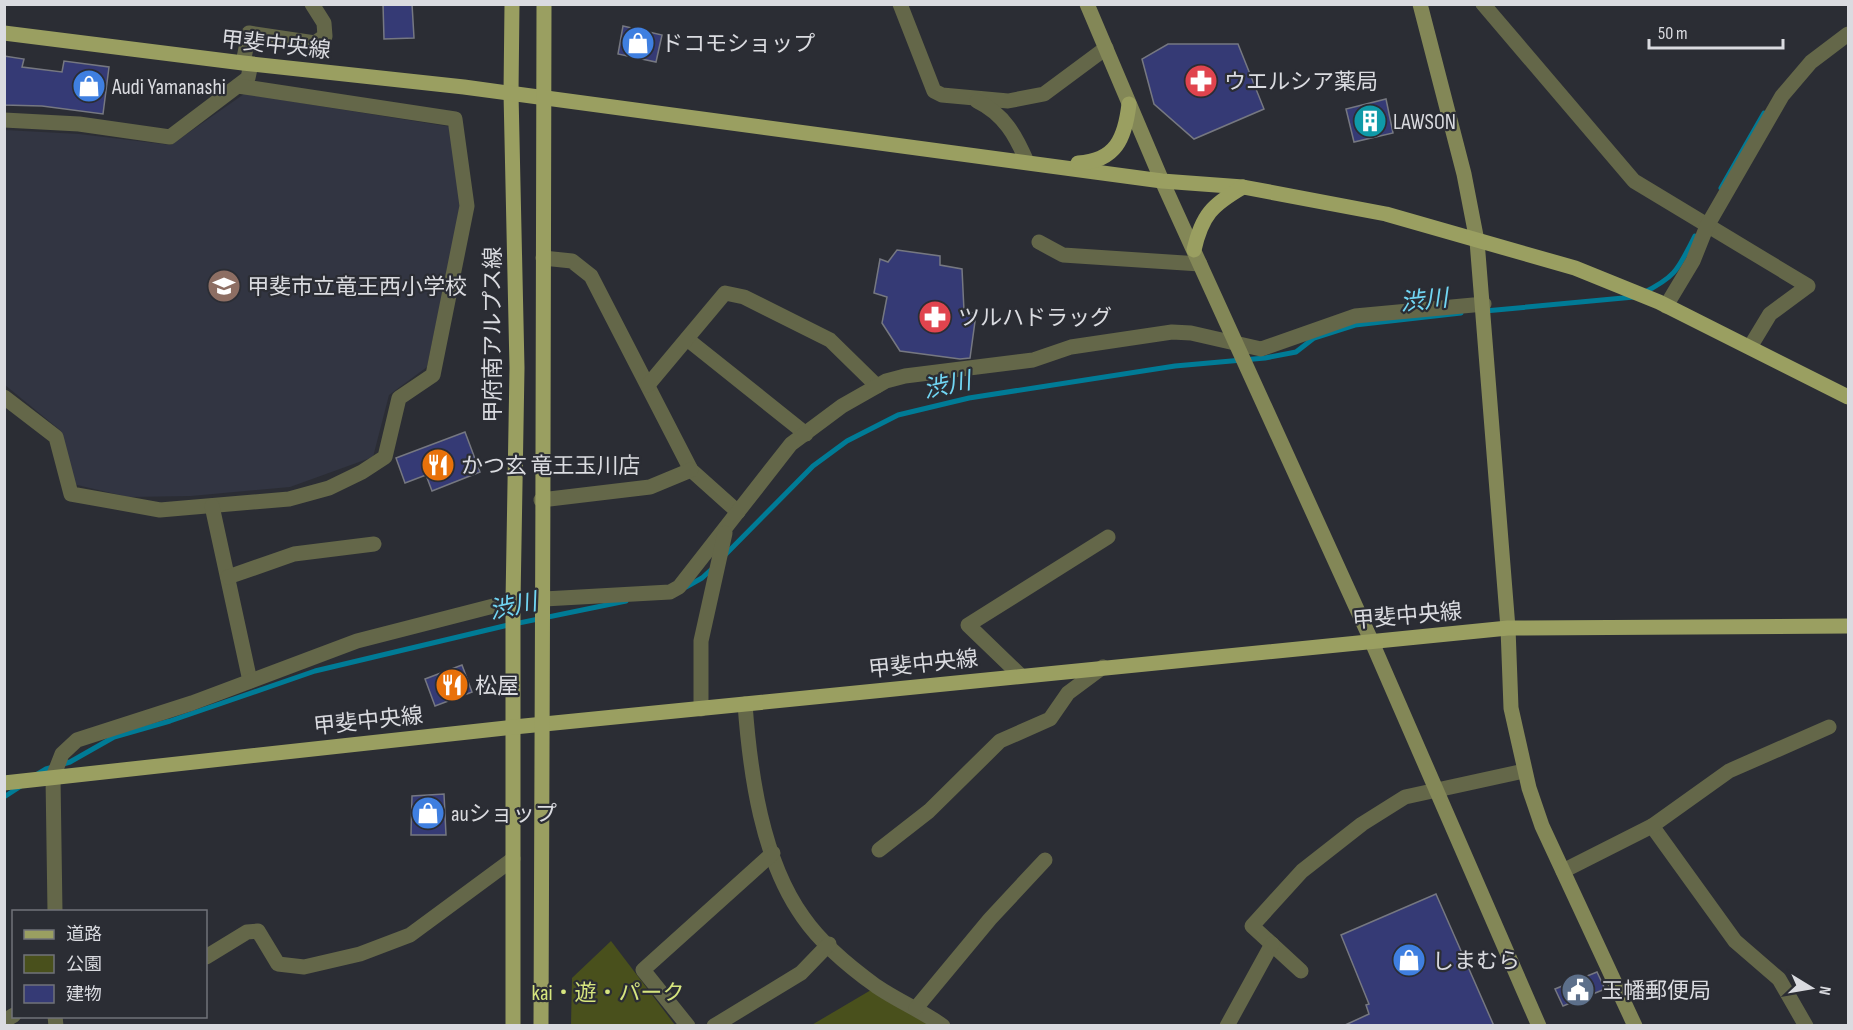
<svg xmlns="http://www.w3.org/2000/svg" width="1853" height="1030" viewBox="0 0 1853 1030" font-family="'Sofia Sans Condensed','Noto Sans JP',sans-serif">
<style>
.built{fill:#323542}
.green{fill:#49501c}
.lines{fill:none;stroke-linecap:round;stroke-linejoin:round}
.stream{stroke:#007b96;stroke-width:5}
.building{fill:#353a75;stroke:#767881;stroke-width:1.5}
.street{stroke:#646749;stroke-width:15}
.secondary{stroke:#838757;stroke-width:15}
.primary{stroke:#9a9f61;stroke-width:15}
.labels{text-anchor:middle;stroke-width:4.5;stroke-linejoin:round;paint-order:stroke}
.poi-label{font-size:22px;fill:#dadbe0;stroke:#2b2d34;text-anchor:start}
.street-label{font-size:22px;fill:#dadbe0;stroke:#2b2d34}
.park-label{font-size:22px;fill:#d6e57e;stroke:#2b2d34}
.water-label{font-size:24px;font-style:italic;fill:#71d6f4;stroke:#2b2d34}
</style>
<rect width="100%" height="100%" fill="#2b2d34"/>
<!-- built -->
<path class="built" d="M244,94l208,33 9,77 -34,163 -38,28 -16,62 -83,30 -99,9 -63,1 -55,-13 -12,-53 -56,-46v-255l74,4 92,11z"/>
<!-- green -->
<g class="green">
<path d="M611,941l64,84h-104l1,-47z"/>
<path d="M871,990l63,36h-124z"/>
</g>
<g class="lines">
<!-- stream -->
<g class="stream">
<path d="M1721,188l43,-75"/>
<path d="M1643,293c34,-17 35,-24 52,-57"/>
<path d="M1485,311l149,-14"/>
<path d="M723,557l90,-91 34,-25 51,-26 71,-17 206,-32 90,-8 31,-6 18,-14 41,-13 106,-12"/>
<path d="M686,587l16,-9 11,-10"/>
<path d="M36,775l10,-6 24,-7 44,-25 56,-16 145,-50 189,-45 122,-25"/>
<path d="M4,797l17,-11"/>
</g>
</g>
<!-- building -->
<g class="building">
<path d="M383,4h29l2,34 -30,1z"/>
<path d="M623,26l39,9 -6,27 -38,-8z"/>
<path d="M1168,44h70l26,65 -70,30 -40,-35 -12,-45z"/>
<path d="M4,56l20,3 -2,8 40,5 2,-11 45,6 -6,47 -61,-8 -38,-1z"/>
<path d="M1386,99l7,34 -39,9 -8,-33z"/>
<path d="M897,250l43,6v9l22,4 2,42 12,3 -6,44 -10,1 -60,-8 -18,-28 5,-26 -13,-4 6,-34 8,3z"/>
<path d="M465,432l15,40 -48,19 -6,-16 -21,8 -9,-25z"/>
<path d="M462,665l10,27 -37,14 -10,-27z"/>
<path d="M444,794l2,41h-35l1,-39z"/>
<path d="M1436,894l58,132h-151l26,-12 -3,-9 3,-1 -28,-69z"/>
<path d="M1597,972l8,17 -42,17 -8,-17z"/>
</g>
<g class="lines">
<!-- street -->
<g class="street">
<path d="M900,4l34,87 8,4 66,6 36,-7 62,-46"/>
<path d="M1483,4l151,177 174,105 -38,28 -20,33"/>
<path d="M243,63l6,-30 66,10 10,-7 -1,-13 -12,-19"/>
<path d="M977,101c27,13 39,35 50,61"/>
<path d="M4,120l75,4 91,13 78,-59 3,-14"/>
<path d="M1039,242l24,13 137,9"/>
<path d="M543,258l29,3 19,15 100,194 47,42"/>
<path d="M1666,306l27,-45 14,-35 75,-130 29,-34 37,-28"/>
<path d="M687,339l119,95"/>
<path d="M648,385l77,-92 19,4 86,43 47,46"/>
<path d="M4,397l52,40 15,57 89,16 129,-11 40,-11 33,-16 23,-15 14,-59 34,-23 34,-169 -12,-87 -217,-33"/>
<path d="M541,500l109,-13 41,-17"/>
<path d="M212,506l38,175"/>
<path d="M228,577l66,-23 80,-10"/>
<path d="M544,599l126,-7 9,-5 112,-143 51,-38 44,-25 19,-5 128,-16 38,-13 101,-15 19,1 70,16 94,-33 129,-12"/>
<path d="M1021,676l-53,-51 140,-88"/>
<path d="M745,704c5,69 17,156 58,213 18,26 48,51 73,69 22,15 46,25 67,40"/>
<path d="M701,709v-68l24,-108"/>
<path d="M1652,826l83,115 44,38 27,47"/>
<path d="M879,850l50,-39 71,-70 50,-22 18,-26 35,-26"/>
<path d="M1563,871l89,-45 77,-55 100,-44"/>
<path d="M55,912l-2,-135 9,-23 15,-14 115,-37 165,-62 156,-40"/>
<path d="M206,957l41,-25 11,-1 20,33 26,3 56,-13 50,-19 103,-76"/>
<path d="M1301,971l-49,-45 50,-55 60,-47 43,-27 119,-26"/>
<path d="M916,1008l74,-89 55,-59"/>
<path d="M55,1016l1,10"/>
<path d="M4,1021l10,-6"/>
<path d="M688,1026l-45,-56 130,-117"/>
<path d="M714,1026l87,-53 28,-29"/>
<path d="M1227,1026l45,-82"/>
</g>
<!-- secondary -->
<g class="secondary">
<path d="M1087,4l75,177 209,459 168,386"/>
<path d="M1420,4l44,170 13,67 31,387 3,80 18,80 13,38 93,200"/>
</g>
<!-- primary -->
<g class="primary">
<path d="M512,4l-1,89 6,275 -4,233v425"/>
<path d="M4,33l239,30 221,24 698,94 81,6 143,27 189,54 84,34 189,95"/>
<path d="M1078,163c38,-2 47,-25 51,-59"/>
<path d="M1194,250c8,-35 18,-45 49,-63"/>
<path d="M4,783l510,-56 994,-99 340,-2"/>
<path d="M541,1026c2,-341 2,-681 3,-1022"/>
</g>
</g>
<!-- icons -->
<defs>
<g id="shop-disc" transform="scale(1.725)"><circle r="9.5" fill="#3f7fe0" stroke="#2b2d34"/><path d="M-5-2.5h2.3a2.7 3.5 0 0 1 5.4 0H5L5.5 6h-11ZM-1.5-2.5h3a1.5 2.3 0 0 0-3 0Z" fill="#fff"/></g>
<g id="pharmacy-disc" transform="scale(1.725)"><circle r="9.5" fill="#e0444e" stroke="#2b2d34"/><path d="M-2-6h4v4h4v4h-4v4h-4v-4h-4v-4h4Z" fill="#fff"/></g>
<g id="building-disc" transform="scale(1.725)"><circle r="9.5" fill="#0f9aa8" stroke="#2b2d34"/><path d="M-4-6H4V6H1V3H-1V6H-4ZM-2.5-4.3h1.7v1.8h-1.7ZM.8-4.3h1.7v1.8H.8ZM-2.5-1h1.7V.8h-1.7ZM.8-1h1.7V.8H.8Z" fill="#fff"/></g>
<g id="school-disc" transform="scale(1.725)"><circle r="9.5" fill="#8d6e63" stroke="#2b2d34"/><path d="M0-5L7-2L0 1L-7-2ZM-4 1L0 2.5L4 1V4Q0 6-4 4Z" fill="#fff"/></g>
<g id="restaurant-disc" transform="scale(1.725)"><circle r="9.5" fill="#e8710a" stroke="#2b2d34"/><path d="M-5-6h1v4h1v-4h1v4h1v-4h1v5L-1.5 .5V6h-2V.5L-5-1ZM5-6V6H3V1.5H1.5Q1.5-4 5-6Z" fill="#fff"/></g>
<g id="civic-disc" transform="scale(1.725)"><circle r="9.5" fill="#5c6f8a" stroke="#2b2d34"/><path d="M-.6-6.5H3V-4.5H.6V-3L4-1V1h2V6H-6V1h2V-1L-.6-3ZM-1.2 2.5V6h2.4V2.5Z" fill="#fff"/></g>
</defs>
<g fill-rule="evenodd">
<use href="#shop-disc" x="638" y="43"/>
<use href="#pharmacy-disc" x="1201" y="81"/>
<use href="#shop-disc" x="89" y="86"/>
<use href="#building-disc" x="1370" y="121"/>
<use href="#school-disc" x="224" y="286"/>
<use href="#pharmacy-disc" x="935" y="317"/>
<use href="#restaurant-disc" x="438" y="465"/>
<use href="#restaurant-disc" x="452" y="685"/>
<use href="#shop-disc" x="428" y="813"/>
<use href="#shop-disc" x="1409" y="960"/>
<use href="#civic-disc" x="1578" y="990"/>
</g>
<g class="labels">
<!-- poi labels -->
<g class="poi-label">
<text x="661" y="51">ドコモショップ</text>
<text x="1224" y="89">ウエルシア薬局</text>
<text x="112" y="94">Audi Yamanashi</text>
<text x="1393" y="129">LAWSON</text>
<text x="247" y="294">甲斐市立竜王西小学校</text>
<text x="958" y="325">ツルハドラッグ</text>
<text x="461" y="473">かつ玄 竜王玉川店</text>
<text x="475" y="693">松屋</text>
<text x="451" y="821">auショップ</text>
<text x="1432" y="968">しまむら</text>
<text x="1601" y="998">玉幡郵便局</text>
</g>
<!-- street labels -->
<g class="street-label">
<text transform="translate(276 44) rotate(6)" y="8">甲斐中央線</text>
<text transform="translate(492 335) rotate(-90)" y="8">甲府南アルプス線</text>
<text transform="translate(1407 615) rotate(-5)" y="8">甲斐中央線</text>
<text transform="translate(923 663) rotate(-6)" y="8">甲斐中央線</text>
<text transform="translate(368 720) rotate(-6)" y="8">甲斐中央線</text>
</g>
<!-- park labels -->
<g class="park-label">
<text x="608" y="1000">kai・遊・パーク</text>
</g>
<!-- water labels -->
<g class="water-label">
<text transform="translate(1424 300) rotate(-6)" y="8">渋川</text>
<text transform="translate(947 385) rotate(-12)" y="8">渋川</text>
<text transform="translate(513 606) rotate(-12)" y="8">渋川</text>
</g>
</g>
<!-- border -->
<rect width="1853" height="1030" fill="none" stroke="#dadbe0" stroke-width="12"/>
<!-- legend -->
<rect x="12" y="910" width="195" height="108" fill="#2b2d34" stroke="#717379" stroke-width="1.5"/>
<rect x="24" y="930" width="30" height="9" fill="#9a9f61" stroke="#717379" stroke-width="1.5"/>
<text x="66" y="940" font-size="18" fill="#dadbe0">道路</text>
<rect x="24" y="955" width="30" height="18" fill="#49501c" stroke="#717379" stroke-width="1.5"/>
<text x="66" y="970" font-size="18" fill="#dadbe0">公園</text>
<rect x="24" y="985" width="30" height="18" fill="#353a75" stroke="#717379" stroke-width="1.5"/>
<text x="66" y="1000" font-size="18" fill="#dadbe0">建物</text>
<!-- north arrow -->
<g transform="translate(1811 988) rotate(101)" stroke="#2b2d34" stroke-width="4.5" paint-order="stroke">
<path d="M0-4.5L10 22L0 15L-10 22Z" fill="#dadbe0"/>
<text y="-9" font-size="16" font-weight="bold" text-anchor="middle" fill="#dadbe0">N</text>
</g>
<!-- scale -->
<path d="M1649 39v9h134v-9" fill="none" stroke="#dadbe0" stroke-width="3"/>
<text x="1658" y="39" font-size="18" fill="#dadbe0" stroke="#2b2d34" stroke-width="4.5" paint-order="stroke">50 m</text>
</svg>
